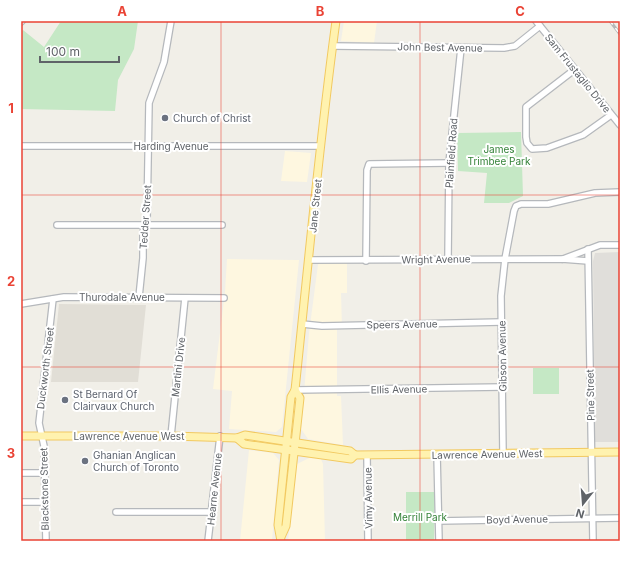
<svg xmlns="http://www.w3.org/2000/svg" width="641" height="562" viewBox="0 0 641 562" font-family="Inter,sans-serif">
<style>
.commercial{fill:#fef7e0}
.industrial{fill:#e0deda}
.education{fill:#e1ded6}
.green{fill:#c5e8c5}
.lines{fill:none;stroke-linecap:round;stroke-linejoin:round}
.minor-casing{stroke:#b5b8bc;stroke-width:8}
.major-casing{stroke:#f2c960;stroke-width:9}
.minor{stroke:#fff;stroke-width:5.5}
.major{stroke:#fff2af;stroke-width:7}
.rail-casing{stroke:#b6b7b8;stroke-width:3}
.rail{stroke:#fff;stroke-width:1.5;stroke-dasharray:4.5;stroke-linecap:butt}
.grid{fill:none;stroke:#ea4335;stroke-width:1;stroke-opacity:0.55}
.worship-dot{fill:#6b7280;stroke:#fff;stroke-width:1.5}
.labels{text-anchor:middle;stroke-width:4;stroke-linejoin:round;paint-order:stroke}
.street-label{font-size:10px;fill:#5f6368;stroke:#fff}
.worship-label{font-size:10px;fill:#5b616d;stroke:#fff;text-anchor:start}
.park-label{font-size:10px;fill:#348238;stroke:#fff}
.neatline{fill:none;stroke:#ea4335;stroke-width:1.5}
.grid-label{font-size:13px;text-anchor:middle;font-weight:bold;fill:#ea4335}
</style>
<rect width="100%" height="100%" fill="#f1efe8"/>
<!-- commercial -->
<g class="commercial">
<path d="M344,21h33l-3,22 -33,-2z"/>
<path d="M285,151l26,2 -4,29 -26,-1z"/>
<path d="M319,257h28v36h-6l1,35 -5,1v67h4l2,49 -35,-6 -7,-10 8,-96z"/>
<path d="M227,259l72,1 -17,167 -6,5 -47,-3 3,-38 -19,-2 12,-97z"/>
<path d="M249,450l24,3 6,7 -7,81h-32z"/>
<path d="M311,457l10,2 2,5 2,77h-37l9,-77z"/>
</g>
<!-- industrial -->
<path class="industrial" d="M620,252v190h-25l-2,-181 2,-8z"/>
<!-- education -->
<path class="education" d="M59,304l87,1 -8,77h-87z"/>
<!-- green -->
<g class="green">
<path d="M61,21h77l-4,28 -16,31 -3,31 -94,-2v-77l2,-2 21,17z"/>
<path d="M521,132l2,64 -14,7h-25l3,-30 -29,-2 -1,-38z"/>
<rect x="533" y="368" width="26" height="26"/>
<path d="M406,492h29l-1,49h-28z"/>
</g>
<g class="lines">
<!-- minor casing -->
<g class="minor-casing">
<g id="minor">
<path d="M536,21l84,104"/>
<path d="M21,22l1,-1"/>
<path d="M333,46l171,2 11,-2 25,-20"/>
<path d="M574,70l-48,37v30l1,6 5,6 15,-1 36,-13 28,-20"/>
<path d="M21,146h299"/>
<path d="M57,225h165"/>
<path d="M588,249l5,292"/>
<path d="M448,259l1,-96 12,-115"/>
<path d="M563,259l37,-14h20"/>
<path d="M310,260l252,-1 26,2"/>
<path d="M366,261l1,-91 2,-6 80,-1"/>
<path d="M139,297l4,-39v-26l4,-13 2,-116 15,-41 7,-41"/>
<path d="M21,304l43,-7 160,1"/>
<path d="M302,324l20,2 179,-4"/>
<path d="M295,390l207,-3"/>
<path d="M171,436l14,-138"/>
<path d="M437,454l2,87"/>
<path d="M503,454l-2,-158 4,-37 9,-48 2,-5 5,-2h27l47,-11 25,-1"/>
<path d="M367,455l1,86"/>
<path d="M21,473h23"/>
<path d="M21,502h24"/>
<path d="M116,512h95"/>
<path d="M438,521l182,-3"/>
<path d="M46,541l-2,-95 -5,-23 14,-124"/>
<path d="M208,541l12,-105"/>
</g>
</g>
<!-- major casing -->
<g class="major-casing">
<g id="major">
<path d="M21,436h150l66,2 8,-3 105,16 5,4"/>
<path d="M237,438l7,6 107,15 4,-4 265,-3"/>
<path d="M281,537l5,-11 14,-128 -5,-8"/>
<path d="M281,541l-3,-16 13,-128 4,-7c13,-123 24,-246 41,-369"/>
</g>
</g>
<!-- minor -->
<use href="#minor" class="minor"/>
<!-- major -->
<use href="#major" class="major"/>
<!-- rail casing -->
<g class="rail-casing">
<path id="rail" d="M610,21l10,13"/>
</g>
<!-- rail -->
<use href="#rail" class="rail"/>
</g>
<!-- grid -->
<path class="grid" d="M221,21v520M420,21v520M21,195h599M21,367h599"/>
<!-- markers -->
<g class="worship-dot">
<circle cx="165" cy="118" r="4"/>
<circle cx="65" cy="400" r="4"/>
<circle cx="85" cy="461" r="4"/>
</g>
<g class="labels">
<!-- street labels -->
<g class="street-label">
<text transform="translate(440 47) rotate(1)" y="4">John Best Avenue</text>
<text transform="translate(578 73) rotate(51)" y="4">Sam Frustaglio Drive</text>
<text x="171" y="150">Harding Avenue</text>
<text transform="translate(451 153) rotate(-86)" y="4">Plainfield Road</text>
<text transform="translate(315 206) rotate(-84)" y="4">Jane Street</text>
<text transform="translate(145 217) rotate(-86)" y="4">Tedder Street</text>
<text transform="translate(436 259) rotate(-1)" y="4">Wright Avenue</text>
<text x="122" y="301">Thurodale Avenue</text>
<text transform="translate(402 324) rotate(-1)" y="4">Speers Avenue</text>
<text transform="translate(502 356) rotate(-91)" y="4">Gibson Avenue</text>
<text transform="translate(178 367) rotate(-84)" y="4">Martini Drive</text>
<text transform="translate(45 368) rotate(-83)" y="4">Duckworth Street</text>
<text transform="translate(399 389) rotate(-1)" y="4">Ellis Avenue</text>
<text transform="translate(590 395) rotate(-91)" y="4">Pine Street</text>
<text x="129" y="440">Lawrence Avenue West</text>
<text transform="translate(487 454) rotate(-1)" y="4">Lawrence Avenue West</text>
<text transform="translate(44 489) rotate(-91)" y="4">Blackstone Street</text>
<text transform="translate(214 489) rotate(-84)" y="4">Hearne Avenue</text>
<text transform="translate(368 498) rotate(-91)" y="4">Vimy Avenue</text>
<text transform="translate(517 519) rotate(-1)" y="4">Boyd Avenue</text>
</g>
<!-- worship labels -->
<g class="worship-label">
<text x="173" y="122">Church of Christ</text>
<text x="73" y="398">St Bernard Of<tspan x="73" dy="12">Clairvaux Church</tspan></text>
<text x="93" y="459">Ghanian Anglican<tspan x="93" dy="12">Church of Toronto</tspan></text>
</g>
<!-- park labels -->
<g class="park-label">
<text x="499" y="153">James<tspan x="499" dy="12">Trimbee Park</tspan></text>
<text x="420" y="521">Merrill Park</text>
</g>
</g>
<!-- border -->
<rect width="641" height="562" fill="none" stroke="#ffffff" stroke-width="44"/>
<!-- north arrow -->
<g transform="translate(583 504) rotate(197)" stroke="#ffffff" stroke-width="3" paint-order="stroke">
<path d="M0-3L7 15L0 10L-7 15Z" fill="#5f6368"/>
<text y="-6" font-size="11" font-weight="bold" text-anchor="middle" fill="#5f6368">N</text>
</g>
<!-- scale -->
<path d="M40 56v6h79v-6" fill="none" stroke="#5f6368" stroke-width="2"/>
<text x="46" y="56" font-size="12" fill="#5f6368" stroke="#ffffff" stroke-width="3" paint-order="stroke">100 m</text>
<rect x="22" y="22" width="597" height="518" class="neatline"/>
<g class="grid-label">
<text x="122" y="16">A</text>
<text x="320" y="16">B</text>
<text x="520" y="16">C</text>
<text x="11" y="113">1</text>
<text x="11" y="286">2</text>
<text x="11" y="458">3</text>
</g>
</svg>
